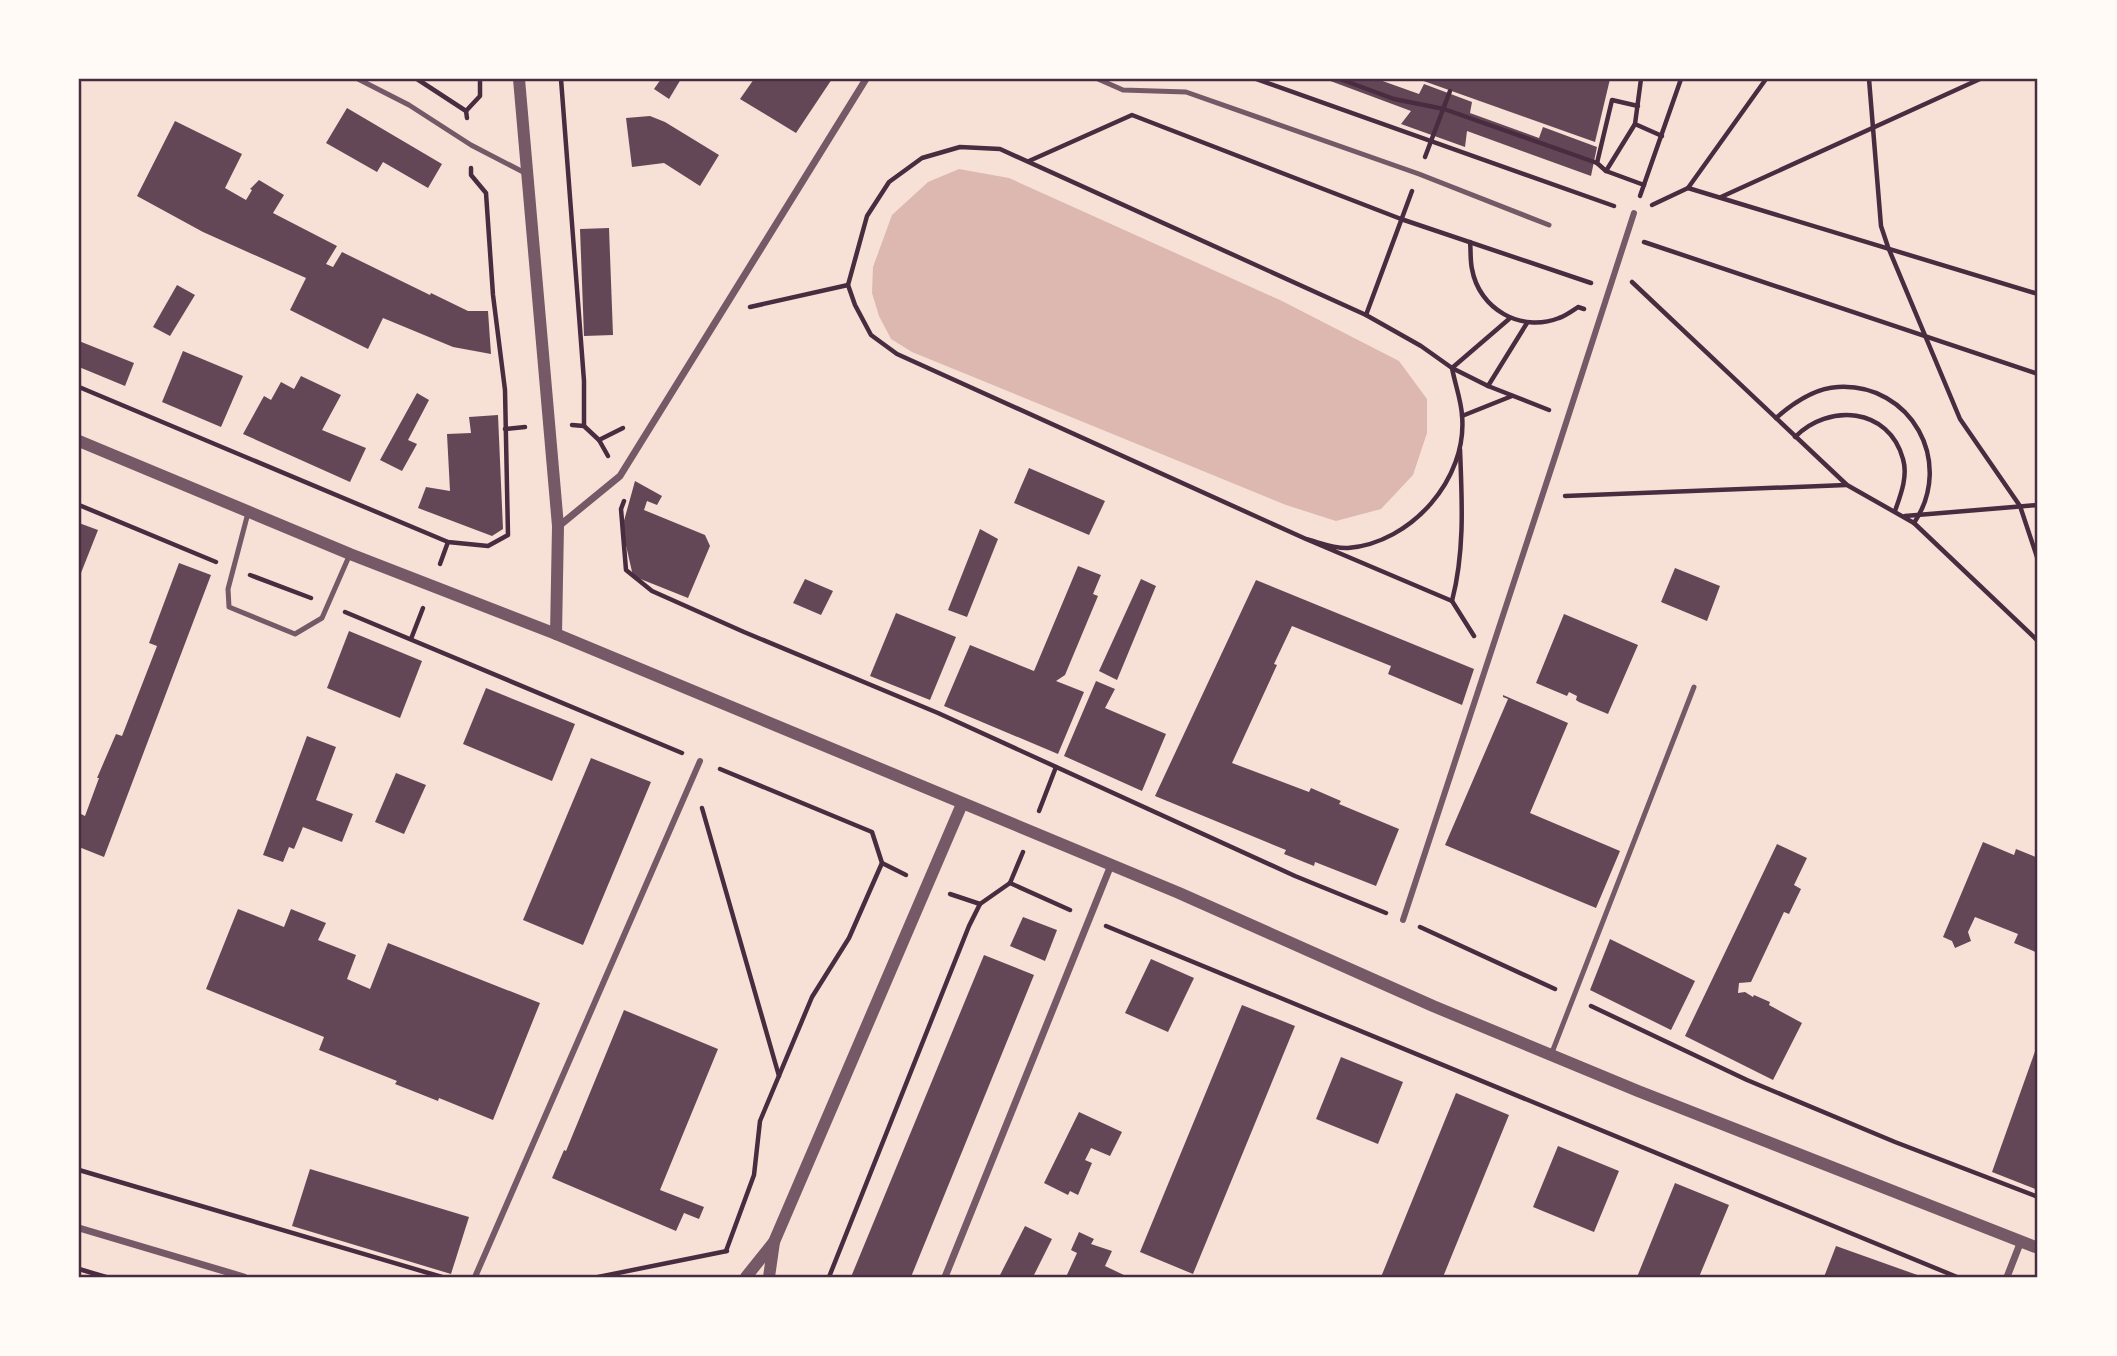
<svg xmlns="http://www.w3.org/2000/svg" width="2117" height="1356" viewBox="0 0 2117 1356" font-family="Lato,sans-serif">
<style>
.water{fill:#dcb8b0}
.building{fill:#644757}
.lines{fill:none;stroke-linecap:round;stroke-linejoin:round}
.path{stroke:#4a2c40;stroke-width:4.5}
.service{stroke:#755966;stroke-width:5}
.pedestrian{stroke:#755966;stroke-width:6}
.minor{stroke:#755966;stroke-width:7}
.tertiary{stroke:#755966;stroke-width:12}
.neatline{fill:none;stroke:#4a2c40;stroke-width:2.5}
</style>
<rect width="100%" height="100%" fill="#f7e1d7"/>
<!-- water -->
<path class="water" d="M959,169l50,9 273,123 117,60 28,38v34l-14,42 -32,34 -45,12 -50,-16 -374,-153 -21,-13 -12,-23 -7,-23 1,-26 19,-52 36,-33z"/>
<!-- building -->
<g class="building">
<path d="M661,79h20l-12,20 -15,-10z"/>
<path d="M754,79h78l-36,54 -56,-34z"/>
<path d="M1325,79h52l42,15 5,-10 48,18 -2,11 69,25 4,-11 54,20 -6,29 -124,-45 -2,16 -64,-23 10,-13z"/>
<path d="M1418,79h192l-15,63z"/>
<path d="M347,108l95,56 -14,24 -45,-26 -6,10 -51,-29z"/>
<path d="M650,116l15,6 54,33 -19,31 -36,-23 -32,4 -6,-49z"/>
<path d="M175,121l67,33 -17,34 21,12 6,-10 -2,-1 9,-9 25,15 -11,18 64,33 -11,18 7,3 9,-15 88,43 1,-2 37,18h20l3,43 -38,-7 -70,-29 -15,31 -78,-39 16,-32 -103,-46 -66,-36z"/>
<path d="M609,228l4,107 -29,1 -4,-107z"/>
<path d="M177,285l18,10 -25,41 -17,-9z"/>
<path d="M79,341l55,22 -9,23 -46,-19z"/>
<path d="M183,351l60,25 -22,51 -59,-25z"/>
<path d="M301,376l40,19 -19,35 44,18 -16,34 -107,-48 21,-38 7,4 10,-18 13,7z"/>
<path d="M417,393l12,7 -21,40 9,4 -15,27 -22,-11z"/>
<path d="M498,415l5,114 -11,7 -74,-28 8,-21 24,4 -3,-57 24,-1 -2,-16z"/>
<path d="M1029,468l76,33 -16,34 -75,-32z"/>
<path d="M635,481l27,15 -5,9 -10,-4 -3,9 61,25 5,11 -22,52 -55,-22 -11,-48z"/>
<path d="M79,523l19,7 -19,48z"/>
<path d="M980,529l18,10 -31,78 -19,-7z"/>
<path d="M179,563l32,12 -107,282 -25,-10v-34l6,3 14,-38h-2l19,-44 6,2 35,-90 -8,-3z"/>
<path d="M1078,566l23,9 -8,19 5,2 -33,79 -9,6 28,11 -26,62 -114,-48 26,-61 64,26z"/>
<path d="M1675,568l45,18 -13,35 -46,-19z"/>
<path d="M805,579l28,12 -12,24 -28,-12z"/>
<path d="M1141,579l15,7 -39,94 -18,-9z"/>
<path d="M1256,580l218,89 -12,36 -74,-31 3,-8 -99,-40 -18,38 3,1 -45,98 77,29 2,-4 30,13 -2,3 60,25 -23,57 -61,-24 -1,4 -30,-12 2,-4 -131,-54z"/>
<path d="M896,613l60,24 -26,63 -60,-24z"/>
<path d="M1564,614l74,31 -30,69 -29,-12 -3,-2 1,-4 -8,-4 -2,4 -31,-13z"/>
<path d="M349,631l73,30 -22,57 -73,-30z"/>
<path d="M1096,681l19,8 -10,19 61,26 -24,57 -78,-35z"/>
<path d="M486,688l89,36 -23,57 -89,-37z"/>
<path d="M1503,695l65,28 -38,90 90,38 -24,57 -151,-63 63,-146 -5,-2z"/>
<path d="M307,736l29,11 -20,53 37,14 -11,28 -39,-15 -9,22 -5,-2 -6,15 -20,-7z"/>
<path d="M591,758l60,24 -68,163 -60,-25z"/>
<path d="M396,773l30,12 -22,49 -29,-12z"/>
<path d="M1983,842l31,13 2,-6 22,9v95l-24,-10 4,-9 -43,-17 -7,15 3,9 -16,7 -3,-7 -9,-4z"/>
<path d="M1777,844l30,14 -13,27 7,4 -12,25 -5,-2 -33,70 -12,1 -1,10 7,-1 8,5 1,-2 16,7 -1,3 33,18 -29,57 -88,-44z"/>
<path d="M238,909l46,18 7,-18 35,14 -8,17 38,15 -9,24 23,10 18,-46 152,60 -47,117 -54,-22 -1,3 -43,-17 2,-3 -78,-31 5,-13 -118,-48z"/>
<path d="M1023,917l34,13 -12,31 -35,-15z"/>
<path d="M1610,939l85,42 -24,49 -81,-40z"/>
<path d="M984,955l50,20 -123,302h-60z"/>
<path d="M1151,959l43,19 -26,54 -43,-19z"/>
<path d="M1242,1005l53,21 -102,248 -53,-22z"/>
<path d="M624,1010l94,39 -58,141 44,17 -5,12 -15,-6 -8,18 -124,-53 12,-28 2,1z"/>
<path d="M2038,1043v147l-46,-18z"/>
<path d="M1341,1057l62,25 -25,62 -62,-25z"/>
<path d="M1456,1093l53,22 -66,162h-62z"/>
<path d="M1079,1112l43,20 -12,24 -19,-8 -6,12 7,3 -14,32 -8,-4 -2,4 -24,-12z"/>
<path d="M1558,1146l61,25 -25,61 -61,-25z"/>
<path d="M310,1169l159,48 -18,57 -159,-48z"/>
<path d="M1675,1183l54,22 -30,72h-62z"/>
<path d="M1025,1226l27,13 -19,38h-34z"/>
<path d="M1079,1232l15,7 -3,5 21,7 -7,15 23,11h-62l11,-24 -6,-3z"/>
<path d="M1836,1246l87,31h-99z"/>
</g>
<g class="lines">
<!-- path -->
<g class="path">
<path d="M417,79l49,32 1,7"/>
<path d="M561,79l23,302v45"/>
<path d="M1256,79l358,127"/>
<path d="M1340,79l54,20 50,10 153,54 9,8 38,14"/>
<path d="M1641,79l-6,45 27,12"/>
<path d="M1869,79l12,147 7,21 72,172 60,87 18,54"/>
<path d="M466,111l14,-15v-17"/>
<path d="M1425,157l25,-66"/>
<path d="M1029,161l103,-46 269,104 190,64"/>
<path d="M1597,163l15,-63 26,6"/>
<path d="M1606,171l29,-47"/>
<path d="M1688,188l350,106"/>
<path d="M1640,196l41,-117"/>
<path d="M1721,197l259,-118"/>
<path d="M1652,205l36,-17 78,-109"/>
<path d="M1470,242c1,8 0,18 2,27 7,40 49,64 87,49 6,-2 13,-7 19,-11l6,2"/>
<path d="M1644,242l394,132"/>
<path d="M1632,282l215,203 67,38 124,118"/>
<path d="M750,307l98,-22"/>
<path d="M1366,315l46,-124"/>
<path d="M1509,319l-57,49 36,18 61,24"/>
<path d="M1488,386l39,-63"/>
<path d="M79,387l369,155 40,4 20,-11 -3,-145 -12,-95 -7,-102 -15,-18v-7"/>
<path d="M1462,416l50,-20"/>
<path d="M1776,418c17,-15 38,-30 62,-31 73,-4 117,75 76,136"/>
<path d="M572,425l12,1 15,14 9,16"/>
<path d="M505,429l20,-2"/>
<path d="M1795,437c33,-34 94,-30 108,22 5,17 -2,35 -8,52"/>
<path d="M599,440l24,-12"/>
<path d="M1565,496l281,-11"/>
<path d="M624,501l-3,8 5,61 26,21 92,41 194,81 357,163 91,37"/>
<path d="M79,505l137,57"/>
<path d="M1905,516l133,-11"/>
<path d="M1306,539c12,3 29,10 42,9 63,-5 120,-69 114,-133 -1,-15 -7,-31 -10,-47l-31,-22 -55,-31 -366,-166 -40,-2 -38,11 -33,24 -22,34 -19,69 7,20 16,30 26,19 409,185 146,62 22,35"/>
<path d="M440,564l8,-22"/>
<path d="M250,575l61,23"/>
<path d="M1452,601c13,-50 10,-101 8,-152"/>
<path d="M345,612l337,141"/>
<path d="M411,639l12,-31"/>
<path d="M720,769l152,63 10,31 -33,75 -37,59 -52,124 -6,54 -28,76"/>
<path d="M702,808l77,268"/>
<path d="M1039,811l17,-44"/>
<path d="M882,863l24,12"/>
<path d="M1010,883l60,27"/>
<path d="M950,894l30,10"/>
<path d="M1106,926l851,351"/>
<path d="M1420,927l135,62"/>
<path d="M1591,1006l156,74 148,62 143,55"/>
<path d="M79,1170l363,107"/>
<path d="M79,1269l27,8"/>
<path d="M598,1277l129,-26"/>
<path d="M829,1277l140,-351 11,-22 30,-21 13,-31"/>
</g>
<!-- service -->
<g class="service">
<path d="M358,79l51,26 62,40 56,29"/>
<path d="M1098,79l25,11 63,2 233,82 130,51"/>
<path d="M248,513l-20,76 1,18 66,27 27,-16 28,-64"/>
<path d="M1551,1055l143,-368"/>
</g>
<!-- pedestrian -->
<g class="pedestrian">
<path d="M1403,920c78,-236 155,-471 231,-707"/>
<path d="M475,1277l225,-516"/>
</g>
<!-- minor -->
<g class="minor">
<path d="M559,526l61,-50 246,-397"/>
<path d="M79,1228l165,49"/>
<path d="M945,1277l166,-412"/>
<path d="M2007,1277l14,-36"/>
</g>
<!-- tertiary -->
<g class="tertiary">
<path d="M519,79l39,447 -2,108"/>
<path d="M79,441l271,113 206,80 623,259 254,113 205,85 400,157"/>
<path d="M746,1277l28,-35 188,-438"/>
<path d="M769,1277l5,-35"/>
</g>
</g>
<!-- border -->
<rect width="2117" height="1356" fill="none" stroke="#fffaf5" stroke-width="161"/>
<rect x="80" y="80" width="1956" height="1196" class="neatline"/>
</svg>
